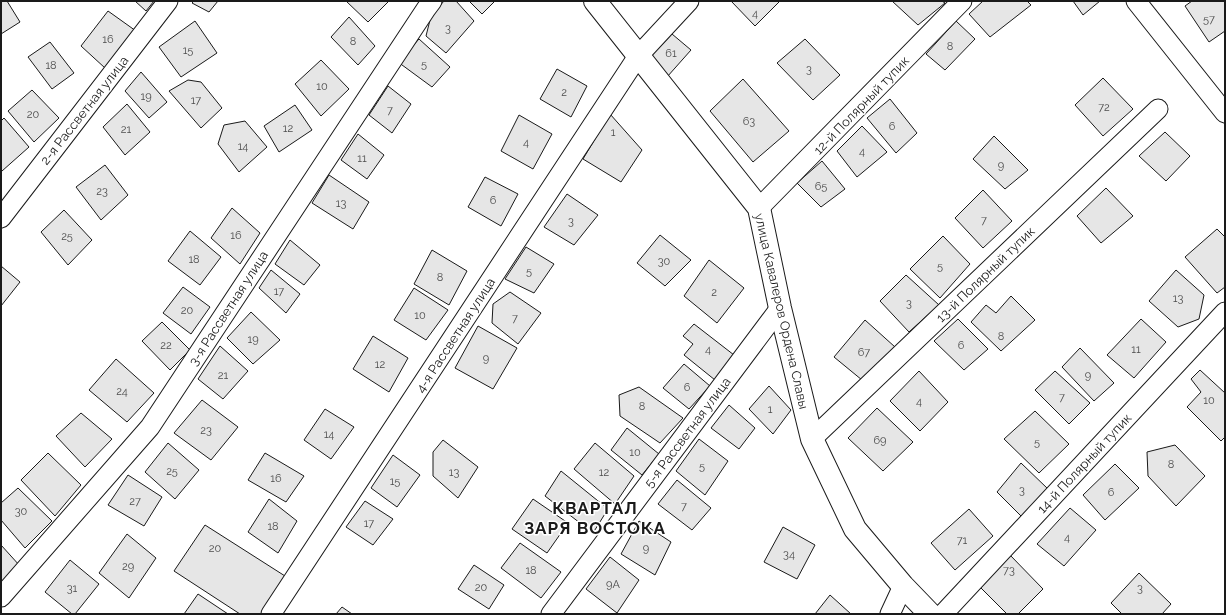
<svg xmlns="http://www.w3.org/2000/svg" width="1226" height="615" viewBox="0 0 1226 615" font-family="Raleway,sans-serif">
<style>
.building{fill:#e6e6e6;stroke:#1a1a1a}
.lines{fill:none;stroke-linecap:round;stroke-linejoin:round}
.street-casing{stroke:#1a1a1a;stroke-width:21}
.secondary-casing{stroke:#1a1a1a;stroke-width:24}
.street{stroke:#fff;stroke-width:19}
.secondary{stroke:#fff;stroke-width:22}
.labels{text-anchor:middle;stroke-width:3;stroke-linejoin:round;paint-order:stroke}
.number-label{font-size:11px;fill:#4d4d4d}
.street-label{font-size:13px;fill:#1a1a1a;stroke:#fff}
.district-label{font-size:17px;font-weight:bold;letter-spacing:1px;fill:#1a1a1a;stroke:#fff}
</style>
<rect width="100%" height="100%" fill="#fff"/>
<!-- building -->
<g class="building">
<path d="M1,1h6l13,21 -19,12z"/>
<path d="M135,1h19l-8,10z"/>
<path d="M194,1h24l-9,11 -17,-9z"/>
<path d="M346,1h43l-21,21z"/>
<path d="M444,1h12l18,20 -28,32 -20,-17 5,-20z"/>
<path d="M469,1h26l-13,13z"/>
<path d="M731,1h49l-25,25z"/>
<path d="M892,1h50l3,2 -27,22z"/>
<path d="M983,1h44l4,4 -41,32 -21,-23z"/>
<path d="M1073,1h27l-17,14z"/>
<path d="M1192,1h33v30l-16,11 -24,-36z"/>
<path d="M108,11l28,20 -31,37 -24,-22z"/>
<path d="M349,17l26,29 -17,19 -27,-28z"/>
<path d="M195,21l22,32 -36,24 -22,-30z"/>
<path d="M956,21l19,18 -30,31 -19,-16z"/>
<path d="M672,34l19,16 -24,27 -17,-20z"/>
<path d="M419,39l31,28 -18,20 -34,-25z"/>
<path d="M805,39l35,36 -27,25 -36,-37z"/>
<path d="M50,42l24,31 -22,16 -24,-32z"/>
<path d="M321,60l28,29 -28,27 -26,-32z"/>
<path d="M557,69l30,17 -16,31 -31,-18z"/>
<path d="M141,72l26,30 -18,16 -24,-27z"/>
<path d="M1103,78l30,31 -30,27 -28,-31z"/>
<path d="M743,79l46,52 -36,31 -43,-51z"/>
<path d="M188,80l13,2 21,26 -21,20 -32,-37z"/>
<path d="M388,86l23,18 -19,29 -23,-18z"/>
<path d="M32,90l27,28 -25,24 -26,-31z"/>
<path d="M890,99l27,34 -21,20 -29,-35z"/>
<path d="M127,104l23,28 -25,23 -22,-28z"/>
<path d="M295,105l17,25 -33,22 -15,-26z"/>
<path d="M610,114l32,36 -21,32 -38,-23z"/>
<path d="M519,115l33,19 -19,35 -32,-18z"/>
<path d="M4,118l25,29 -27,24 -1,-1v-49z"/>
<path d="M245,121l22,26 -28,25 -21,-28 6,-19z"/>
<path d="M862,126l25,26 -30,25 -20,-26z"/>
<path d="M1165,132l25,24 -24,25 -27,-25z"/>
<path d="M358,134l26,21 -17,24 -26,-19z"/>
<path d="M994,136l34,34 -23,19 -32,-30z"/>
<path d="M822,161l23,28 -24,18 -24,-24z"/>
<path d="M105,165l23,30 -27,25 -25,-33z"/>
<path d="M329,175l40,27 -16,27 -41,-26z"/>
<path d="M485,177l33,17 -17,32 -33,-19z"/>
<path d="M1106,188l27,28 -32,27 -24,-27z"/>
<path d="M983,190l29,31 -29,27 -28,-30z"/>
<path d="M567,194l31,21 -24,30 -30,-18z"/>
<path d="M232,208l28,25 -20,31 -29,-26z"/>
<path d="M64,210l28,30 -24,25 -27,-33z"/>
<path d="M1217,229l8,8v50l-8,6 -32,-36z"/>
<path d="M190,231l31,26 -21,28 -32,-24z"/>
<path d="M660,235l31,25 -26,26 -28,-23z"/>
<path d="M943,236l27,28 -30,34 -30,-29z"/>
<path d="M290,240l30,25 -16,20 -29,-21z"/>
<path d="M526,247l28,17 -20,29 -29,-14z"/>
<path d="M432,250l35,21 -18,34 -35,-21z"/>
<path d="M709,260l35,28 -27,35 -33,-27z"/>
<path d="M1,266l19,16 -19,24z"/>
<path d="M271,270l29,24 -14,19 -27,-25z"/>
<path d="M1176,270l28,25 -5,24 -21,8 -29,-26z"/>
<path d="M906,275l33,30 -30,27 -29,-31z"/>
<path d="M183,287l27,20 -19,27 -28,-21z"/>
<path d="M414,288l34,22 -22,30 -32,-20z"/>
<path d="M510,292l31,21 -23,31 -26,-21 1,-19z"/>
<path d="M1011,296l24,24 -34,31 -30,-29 15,-17 10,8z"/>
<path d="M251,312l29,28 -27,24 -26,-26z"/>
<path d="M958,319l30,30 -24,21 -30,-29z"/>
<path d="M1141,319l25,23 -32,36 -27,-23z"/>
<path d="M865,320l30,27 -33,33 -28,-23z"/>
<path d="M162,322l28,28 -20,20 -28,-29z"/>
<path d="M694,324l40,31 -19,25 -31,-25 9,-11 -10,-8z"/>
<path d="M478,326l39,22 -24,41 -38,-21z"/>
<path d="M373,336l35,22 -19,34 -36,-23z"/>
<path d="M220,346l28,25 -25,28 -25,-20z"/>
<path d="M1080,348l34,35 -20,18 -32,-34z"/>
<path d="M116,359l38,34 -27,29 -38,-32z"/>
<path d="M684,364l26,22 -21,23 -26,-21z"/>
<path d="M1200,370l25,23v44l-4,4 -34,-34 14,-15 -10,-13z"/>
<path d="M919,371l29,31 -28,29 -30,-30z"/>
<path d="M1055,371l35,32 -21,21 -34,-34z"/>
<path d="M769,386l22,24 -18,24 -24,-25z"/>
<path d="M639,387l44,31 -23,25 -40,-27 -1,-21z"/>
<path d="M202,400l36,27 -27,33 -37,-27z"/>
<path d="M729,405l26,23 -16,21 -28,-21z"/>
<path d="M877,408l36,34 -30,29 -35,-33z"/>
<path d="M325,409l29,18 -23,32 -27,-19z"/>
<path d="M1035,411l34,33 -30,29 -35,-34z"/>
<path d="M81,413l31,26 -27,28 -29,-31z"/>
<path d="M627,428l32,26 -17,21 -31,-25z"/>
<path d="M699,439l29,22 -23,34 -29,-24z"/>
<path d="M443,440l35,27 -20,31 -25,-22v-24z"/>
<path d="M168,443l31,27 -24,29 -30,-27z"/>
<path d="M595,443l39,33 -19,28 -41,-35z"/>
<path d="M1175,445l30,31 -29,30 -28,-30 -1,-24z"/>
<path d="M48,453l33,32 -26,31 -34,-36z"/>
<path d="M265,453l39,23 -18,26 -38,-22z"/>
<path d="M393,455l27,20 -23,32 -26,-19z"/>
<path d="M1021,463l27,26 -27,27 -24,-24z"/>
<path d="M1115,464l24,24 -34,32 -22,-25z"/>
<path d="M561,471l47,38 -15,24 -48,-37z"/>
<path d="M128,475l34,22 -18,29 -36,-21z"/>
<path d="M677,480l34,28 -19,22 -34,-26z"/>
<path d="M18,488l34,33 -27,27 -24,-28v-17z"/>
<path d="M269,499l28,22 -19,32 -30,-21z"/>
<path d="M533,499l35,24 -21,30 -35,-24z"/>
<path d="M365,501l28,18 -20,26 -27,-18z"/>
<path d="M1070,508l26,22 -32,36 -27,-22z"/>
<path d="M969,509l24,27 -38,34 -24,-27z"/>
<path d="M639,521l32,21 -16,33 -34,-21z"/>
<path d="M205,525l80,51 -23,38h-22l-66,-43z"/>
<path d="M783,527l32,18 -18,34 -33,-17z"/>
<path d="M127,534l29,24 -27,40 -30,-25z"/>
<path d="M520,543l41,29 -20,26 -40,-30z"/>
<path d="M1,545l19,21 -19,22z"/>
<path d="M1009,554l34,35 -25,25h-11l-28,-28z"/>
<path d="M610,557l29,23 -22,33 -31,-24z"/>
<path d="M70,560l29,24 -24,30h-3l-27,-22z"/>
<path d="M474,565l30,20 -15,24 -31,-20z"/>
<path d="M1139,573l32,31 -9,10h-40l-11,-11z"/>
<path d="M198,594l30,20h-44z"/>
<path d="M830,595l21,19h-36z"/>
<path d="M342,607l10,7h-16z"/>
</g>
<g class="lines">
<!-- street casing -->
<g class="street-casing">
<g id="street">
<path d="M1136,1l89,112"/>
<path d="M759,208l203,-207"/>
<path d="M1,218l167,-217"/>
<path d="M812,439l346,-330"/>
<path d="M1,597l149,-170 276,-418 6,-8"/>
<path d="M271,614l367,-558 51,-55"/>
<path d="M551,614l229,-306"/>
<path d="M890,614l13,-28"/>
<path d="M943,614l282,-302"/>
</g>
</g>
<!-- secondary casing -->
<g class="secondary-casing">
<path id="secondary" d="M595,1l164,207 21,100 32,131 43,90 48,57 27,28"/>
</g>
<!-- street -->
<use href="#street" class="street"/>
<!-- secondary -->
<use href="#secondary" class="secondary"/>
</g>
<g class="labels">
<!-- number labels -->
<g class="number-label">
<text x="755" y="17">4</text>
<text x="1209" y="23">57</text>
<text x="448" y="32">3</text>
<text x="108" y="43">16</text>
<text x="353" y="45">8</text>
<text x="950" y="50">8</text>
<text x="188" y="54">15</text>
<text x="671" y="57">61</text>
<text x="424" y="68">5</text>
<text x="51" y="69">18</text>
<text x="809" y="73">3</text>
<text x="322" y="90">10</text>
<text x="564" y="96">2</text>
<text x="146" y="100">19</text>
<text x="196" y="104">17</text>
<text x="1104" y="111">72</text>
<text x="390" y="114">7</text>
<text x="33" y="118">20</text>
<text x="749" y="125">63</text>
<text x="892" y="130">6</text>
<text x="288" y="132">12</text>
<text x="126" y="133">21</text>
<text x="613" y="136">1</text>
<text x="526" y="146">4</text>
<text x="243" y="150">14</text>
<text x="862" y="155">4</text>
<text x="362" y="162">11</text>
<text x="1001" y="169">9</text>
<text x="821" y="190">65</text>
<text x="102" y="195">23</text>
<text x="493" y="204">6</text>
<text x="341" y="207">13</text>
<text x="984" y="224">7</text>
<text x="571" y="225">3</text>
<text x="236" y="239">16</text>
<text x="67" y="240">25</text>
<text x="194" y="263">18</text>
<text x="664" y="265">30</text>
<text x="940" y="270">5</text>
<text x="529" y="275">5</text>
<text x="440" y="281">8</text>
<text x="279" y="295">17</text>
<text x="714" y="296">2</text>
<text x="1178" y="302">13</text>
<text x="909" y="307">3</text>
<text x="187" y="314">20</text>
<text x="420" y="319">10</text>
<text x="515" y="322">7</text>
<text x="1001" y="340">8</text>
<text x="253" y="343">19</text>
<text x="166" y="349">22</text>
<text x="961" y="349">6</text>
<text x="708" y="353">4</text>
<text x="1136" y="353">11</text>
<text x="864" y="356">67</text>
<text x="486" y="362">9</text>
<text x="380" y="368">12</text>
<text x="223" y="379">21</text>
<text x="1088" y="379">9</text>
<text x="687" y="391">6</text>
<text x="122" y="395">24</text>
<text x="1062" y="401">7</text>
<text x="1209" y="404">10</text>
<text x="919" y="405">4</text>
<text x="642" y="410">8</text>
<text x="770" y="413">1</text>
<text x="206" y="434">23</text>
<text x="329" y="438">14</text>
<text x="880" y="444">69</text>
<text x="1037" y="446">5</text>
<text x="635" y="456">10</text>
<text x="1171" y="468">8</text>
<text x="702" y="470">5</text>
<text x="172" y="475">25</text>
<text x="454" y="476">13</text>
<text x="604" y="476">12</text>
<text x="276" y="482">16</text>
<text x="395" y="485">15</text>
<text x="1022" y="494">3</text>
<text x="1111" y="496">6</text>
<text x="135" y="505">27</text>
<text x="684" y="510">7</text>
<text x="21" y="515">30</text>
<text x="369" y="527">17</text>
<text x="273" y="530">18</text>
<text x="1067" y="541">4</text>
<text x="962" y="544">71</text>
<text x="215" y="552">20</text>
<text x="646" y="552">9</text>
<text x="789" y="558">34</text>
<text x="128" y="570">29</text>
<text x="531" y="574">18</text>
<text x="1009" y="574">73</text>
<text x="613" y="588">9А</text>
<text x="481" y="591">20</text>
<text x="72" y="592">31</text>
<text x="1140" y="592">3</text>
</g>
<!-- street labels -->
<g class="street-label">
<text transform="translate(861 105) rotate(-46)" y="5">12-й Полярный тупик</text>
<text transform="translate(84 110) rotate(-52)" y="5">2-я Рассветная улица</text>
<text transform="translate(985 274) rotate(-44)" y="5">13-й Полярный тупик</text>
<text transform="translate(228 308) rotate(-57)" y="5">3-я Рассветная улица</text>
<text transform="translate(782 311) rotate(77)" y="5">улица Кавалеров Ордена Славы</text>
<text transform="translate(455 335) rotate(-57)" y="5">4-я Рассветная улица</text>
<text transform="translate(687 432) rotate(-53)" y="5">5-я Рассветная улица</text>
<text transform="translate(1084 463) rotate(-47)" y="5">14-й Полярный тупик</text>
</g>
<!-- district labels -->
<g class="district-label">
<text x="595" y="514">КВАРТАЛ<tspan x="595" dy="20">ЗАРЯ ВОСТОКА</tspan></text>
</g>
</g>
<!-- border -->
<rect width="1226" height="615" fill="none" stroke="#1a1a1a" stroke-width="4"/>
</svg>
